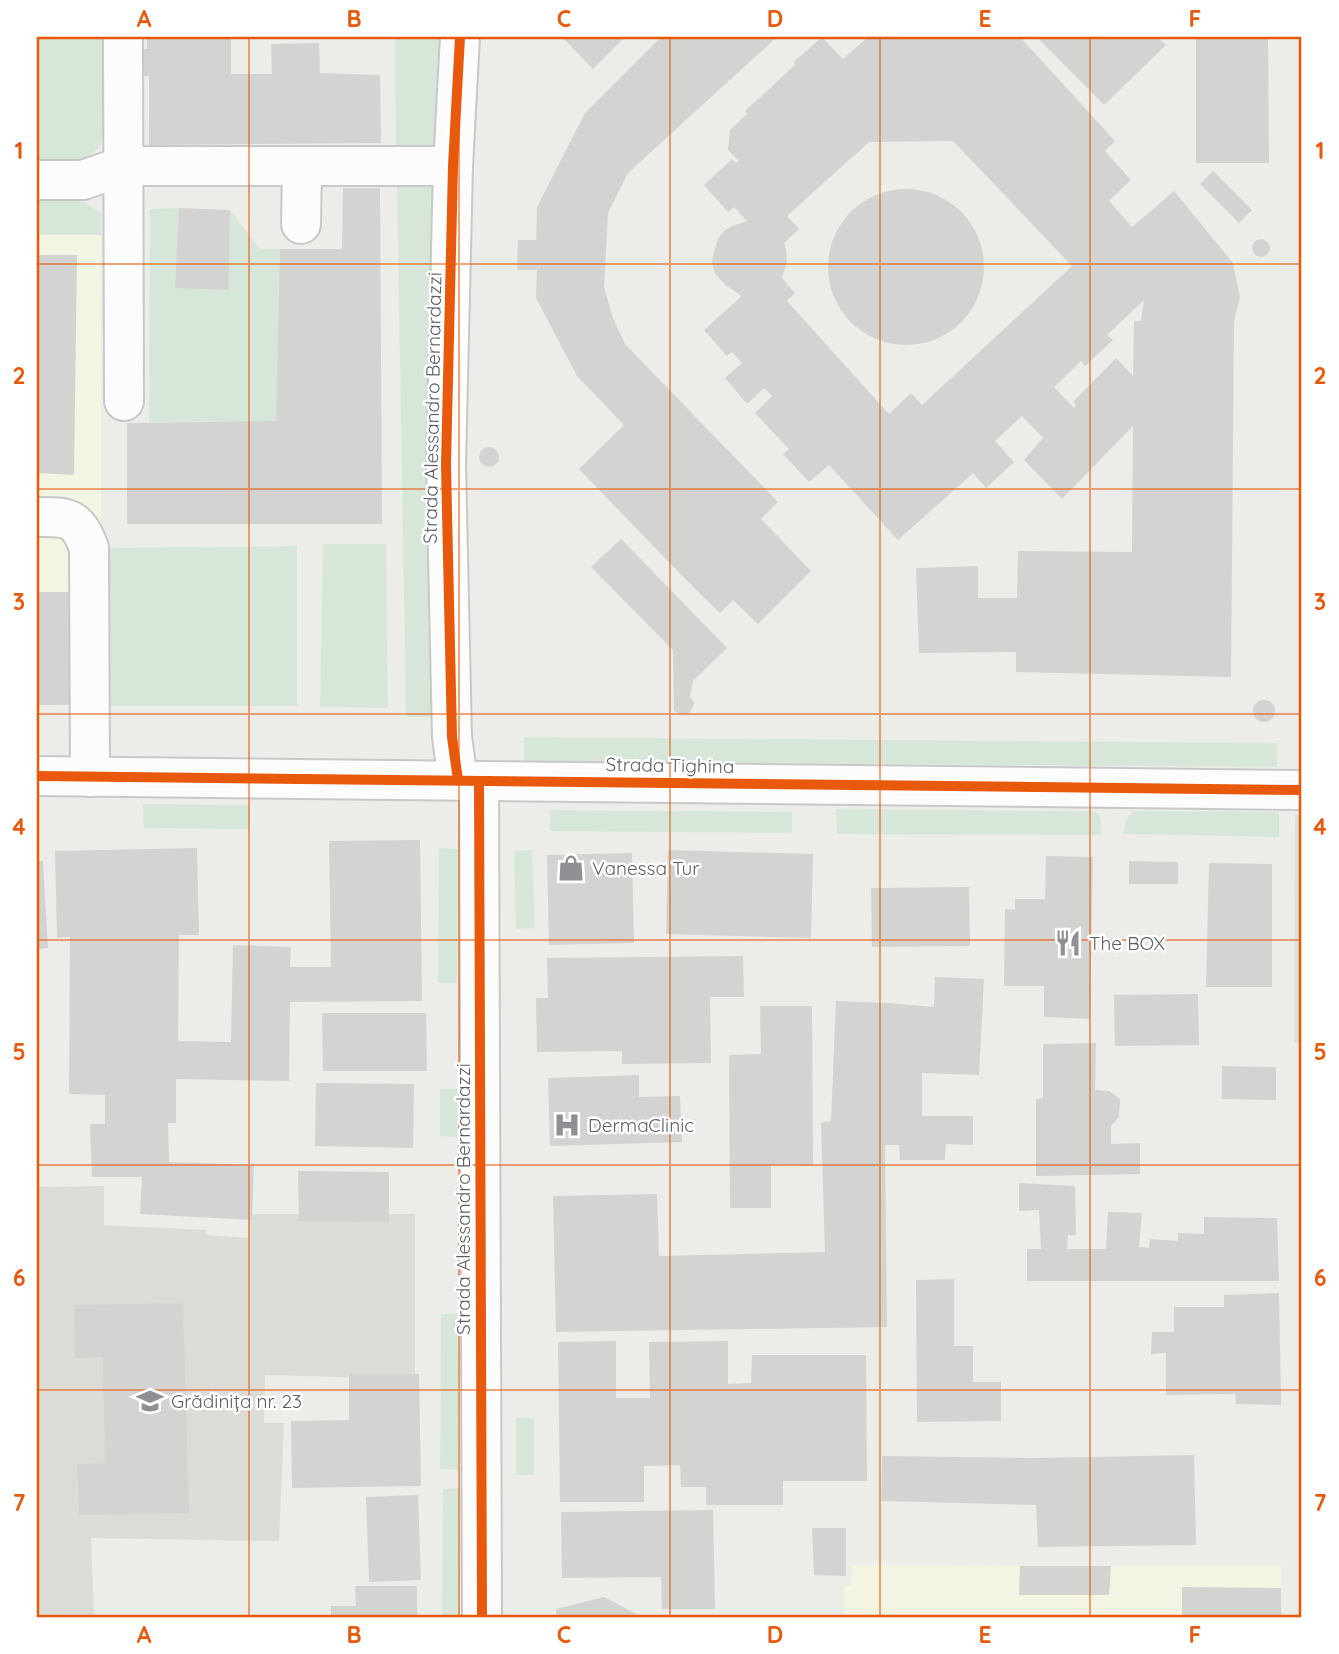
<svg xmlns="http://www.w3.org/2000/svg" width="1339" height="1654" viewBox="0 0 1339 1654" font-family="Quicksand,sans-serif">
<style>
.commercial{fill:#f4f4e2}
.education{fill:#dcdcd6}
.green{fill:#d6e7d9}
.building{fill:#d3d3d1;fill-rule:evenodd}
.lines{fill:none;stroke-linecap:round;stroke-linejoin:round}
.minor-casing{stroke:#c8c8c8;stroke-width:42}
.minor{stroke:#fcfcfc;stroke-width:38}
.cycleway-casing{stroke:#fff;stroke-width:15}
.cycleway{stroke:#e8590c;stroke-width:10}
.grid{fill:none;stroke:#e8590c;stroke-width:2;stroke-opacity:0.55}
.labels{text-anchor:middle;stroke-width:5;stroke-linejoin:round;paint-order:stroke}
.street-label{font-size:19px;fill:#5d5f65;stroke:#fff}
.poi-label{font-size:19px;fill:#5d5f65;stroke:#fff;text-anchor:start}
.neatline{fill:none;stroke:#e8590c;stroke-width:2.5}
.grid-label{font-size:23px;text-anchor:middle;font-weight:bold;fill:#e8590c}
</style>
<rect width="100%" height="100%" fill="#ecece8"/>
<!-- commercial -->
<g class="commercial">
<path d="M37,235h64v471l-64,-1z"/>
<path d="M852,1565l429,1v51h-437v-32h7z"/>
</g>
<!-- education -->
<path class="education" d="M104,1186v39l102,5 1,5 41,3v-24h167v165l-150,-4 -1,48h20l-5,118 -188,-3 3,79h-57v-430z"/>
<!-- green -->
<g class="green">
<path d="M37,37h69l-2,99c-10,31 -41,27 -67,28z"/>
<path d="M395,37h47l-4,111 -42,5z"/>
<path d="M397,182l38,1 -1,534h-28z"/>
<path d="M37,196c24,0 46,0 64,18v21h-64z"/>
<path d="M179,208l-3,80 53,1 1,-79 30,39h20l-4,172 -127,1 1,-213z"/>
<path d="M323,544h63l2,164 -68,-1z"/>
<path d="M297,546v160h-196v-158z"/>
<path d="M524,737l753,6v24l-753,-6z"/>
<path d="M143,804l107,1v24l-106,-1z"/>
<path d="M836,809l254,2 7,2 3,4 1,18 -264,-1z"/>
<path d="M550,810l242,2v21l-242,-2z"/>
<path d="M1135,811l144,1v25l-156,-3c2,-9 2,-18 12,-23z"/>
<path d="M1295,814l7,2v228l-8,-1z"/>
<path d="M439,848l19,1 -1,134h-19z"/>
<path d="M532,850l3,78 -19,1 -2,-78z"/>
<path d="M440,1089h18v48l-18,-1z"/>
<path d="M441,1314h18l-1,156 -18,-1z"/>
<rect x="516" y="1418" width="18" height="57"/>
<path d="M461,1488l-1,129h-18l1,-128z"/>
</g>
<!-- building -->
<g class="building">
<path d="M147,37h84v37h41l-1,-30 48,-1 1,30 60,2 1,68 -232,2v-69h-10v-27h8z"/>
<path d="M562,37h63l-32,32z"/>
<path d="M661,37h116l-149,136 -20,40 -4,74 9,31 12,26 153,158 -17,17 50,52 -53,53 -25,-24 -13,13 -29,-28 -112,-116 45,-44 -47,-49 -41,-78 1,-28h-20l1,-30h18l1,-33 48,-94z"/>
<path d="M822,37l21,22 25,-22h152l95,104 -10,10 26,29 -22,21 23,26 42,-36 59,72 7,34 -6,24 -3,356 -215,-5v-20l-97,1 -3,-85 62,-2v32h39l1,-47 114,1 1,-126 -71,73 -38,-39 19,-22 -21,-22 -27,25 19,21 -28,26 -13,-15 -75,67 -69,-75 -20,17 -26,-28 6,-5 -34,-36 17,-17 -8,-8 -17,16 -22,-26 17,-15 -10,-11 -5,4 -23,-26 38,-34 -14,-9 -13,-13 -3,-12 1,-7 5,-16 6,-8 8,-5 15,-5 -13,-14 -6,5 -24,-27 28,-26 4,4 3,-2 -11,-11 2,-20 17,-16 -2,-3 50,-46 -1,-3zM953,141l119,125 -150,139 -11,-12 -22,21 -102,-113 8,-8 -13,-15 5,-16 -1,-13 -2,-6 15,-14 -12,-13 82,-74zM1144,300l-3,21h-7l-1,55 -17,-18 -43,44 3,3 -2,3 -20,-21 27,-26 4,5 28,-26 -6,-5z"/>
<path d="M1037,37h121l8,8 -62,60z"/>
<path d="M1196,37h72l1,126h-73z"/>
<path d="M1213,171l39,39 -13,13 -39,-39z"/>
<path d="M343,188h37l2,336h-255v-101l149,-2 4,-172h62z"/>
<circle cx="906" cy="267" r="78"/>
<path d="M179,208l51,2 -1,80 -54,-2z"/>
<circle cx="1261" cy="248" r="9"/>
<path d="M37,255h40l-3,220 -37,-2z"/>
<circle cx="489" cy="457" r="10"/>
<path d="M621,539l106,109 -34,33 -3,16 4,5 -1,5 -5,7h-9l-5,-4 -1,-60 -82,-83z"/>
<path d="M37,592h40l1,113h-41z"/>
<circle cx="1264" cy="711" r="11"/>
<path d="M420,840l2,161 -132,1 -1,79 -113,-2v44h-8l1,39 85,3 -2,55 -112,-6 2,-37h-50l-2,-53h15v-29l-36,-1 1,-157 -13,1 -2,-87 142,-3 2,87h-20l-1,106 53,1 2,-97 58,2 -1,20h41l-2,-126z"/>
<path d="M668,850l145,4 -2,84 -145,-4z"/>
<path d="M632,853l2,90 -85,2 -2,-90z"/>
<path d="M1046,856l47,1 -3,162 -46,-2v-31h-40l1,-77 10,1v-11h30z"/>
<path d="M37,861h6l5,87 -11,1z"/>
<path d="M1129,861l49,1v22h-49z"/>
<path d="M1209,863l63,1v123h-66z"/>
<path d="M969,887l1,59 -98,1 -1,-59z"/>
<path d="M743,956l1,41h-34l1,66 -89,1v-13l-85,1 -1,-54h12l-1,-40z"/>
<path d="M935,977l49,2 -5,96 -57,-2v43h51v29l-27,-1 -1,16h-45l-1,-15h-14l2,182 -331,5 -3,-136 104,-2 2,62 166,-4 -4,-129 10,-2 5,-120 52,2 46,4z"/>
<path d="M1198,994l1,51 -84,1 -1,-51z"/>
<path d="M760,1006h52l1,160 -42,-1v43h-41l-1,-153 32,-1z"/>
<path d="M322,1013h104l1,58h-104z"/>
<path d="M1096,1043l-1,47 14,1 11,8 -1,18 -8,9v18l29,-1v31l-104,2v-77l7,-1v-54z"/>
<path d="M1222,1066l54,1v33l-54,-1z"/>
<path d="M639,1075v22l41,-1 2,46 -132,4 -2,-68z"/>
<path d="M316,1083l98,1 -1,64 -98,-2z"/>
<path d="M298,1171l91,1v50l-90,-1z"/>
<path d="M1019,1183l56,3 1,49h-8l-1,14h39l2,-37 34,1 -3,34 10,1 1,-9 28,2v-8l26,1v-17l73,1 2,63h-252v-32h14l-2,-39 -20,1z"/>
<path d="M954,1279v67h19v36h28v39l-84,1 -1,-142z"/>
<path d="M1279,1293l2,112 -45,-1 -1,-10 -69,1v-42l-15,1 1,-22h22v-25h50v-12z"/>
<path d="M183,1303l6,210 -110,2 -2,-51 28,-1 -2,-106 -28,1 -1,-53z"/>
<path d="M616,1341v57h34l-1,-56 79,-1v43l23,-1 1,-28h114l1,126h-84v24h-77v-18h-25l-1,-22 -36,1v36h-84l-2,-160z"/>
<path d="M349,1374h70l2,112 -129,2 -1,-67 58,-1z"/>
<path d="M1194,1455l2,90 -158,2 -2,-42 -155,-4 1,-45 154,2z"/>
<path d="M418,1495l3,85 -52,2 -3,-85z"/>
<path d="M713,1510l2,99h-53l-1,-32 -99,1 -1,-66z"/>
<path d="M812,1528h34v48l-32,-1z"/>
<path d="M1020,1566h91l-2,29h-90z"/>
<path d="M355,1586h62v31h-86v-11h25z"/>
<path d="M1182,1587l99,1v29h-99z"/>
<path d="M604,1597l38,20h-86v-8z"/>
</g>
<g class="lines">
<!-- minor casing -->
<g class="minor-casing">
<g id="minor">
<path d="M123,37l1,364"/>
<path d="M37,180h46l40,-14h330"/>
<path d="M301,224l1,-57"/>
<path d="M37,517c31,0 40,-1 52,31l1,229"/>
<path d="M37,776l1265,14"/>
<path d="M458,780l-6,-43 -6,-272 7,-299 7,-129"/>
<path d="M479,781l3,836"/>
</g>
</g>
<!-- minor -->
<use href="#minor" class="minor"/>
<!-- cycleway casing -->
<g class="cycleway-casing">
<g id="cycleway">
<path d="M37,776l1265,14"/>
<path d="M458,780l-6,-43 -6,-272 7,-299 7,-129"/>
<path d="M479,781l3,836"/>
</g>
</g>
<!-- cycleway -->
<use href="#cycleway" class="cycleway"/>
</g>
<!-- grid -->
<path class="grid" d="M249,37v1580M459,37v1580M670,37v1580M880,37v1580M1090,37v1580M37,264h1265M37,489h1265M37,714h1265M37,940h1265M37,1165h1265M37,1390h1265"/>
<!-- icons -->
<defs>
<g id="shop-bare" transform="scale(2.1)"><path d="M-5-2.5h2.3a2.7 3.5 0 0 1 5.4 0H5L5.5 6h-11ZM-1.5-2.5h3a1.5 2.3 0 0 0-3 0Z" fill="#8f9093" stroke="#fff" stroke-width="2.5" paint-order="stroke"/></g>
<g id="restaurant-bare" transform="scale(2.1)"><path d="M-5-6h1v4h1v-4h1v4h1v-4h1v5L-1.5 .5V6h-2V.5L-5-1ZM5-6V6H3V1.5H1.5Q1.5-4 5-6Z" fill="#8f9093" stroke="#fff" stroke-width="2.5" paint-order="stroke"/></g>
<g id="hospital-bare" transform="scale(2.1)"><path d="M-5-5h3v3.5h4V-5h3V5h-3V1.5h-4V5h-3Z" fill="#8f9093" stroke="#fff" stroke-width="2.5" paint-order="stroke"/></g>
<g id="school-bare" transform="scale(2.1)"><path d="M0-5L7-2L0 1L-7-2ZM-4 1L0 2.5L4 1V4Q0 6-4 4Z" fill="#8f9093" stroke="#fff" stroke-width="2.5" paint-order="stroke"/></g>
</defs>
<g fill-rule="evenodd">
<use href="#shop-bare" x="571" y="868"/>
<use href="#restaurant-bare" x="1068" y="943"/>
<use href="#hospital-bare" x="567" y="1125"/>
<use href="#school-bare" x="150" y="1401"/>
</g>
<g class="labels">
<!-- street labels -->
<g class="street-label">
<text transform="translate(432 408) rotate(-89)" y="7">Strada Alessandro Bernardazzi</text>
<text transform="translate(670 765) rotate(1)" y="7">Strada Tighina</text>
<text transform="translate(463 1199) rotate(-90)" y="7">Strada Alessandro Bernardazzi</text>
</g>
<!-- poi labels -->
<g class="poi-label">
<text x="592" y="875">Vanessa Tur</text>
<text x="1089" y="950">The BOX</text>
<text x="588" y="1132">DermaClinic</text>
<text x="171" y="1408">Grădinița nr. 23</text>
</g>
</g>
<!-- border -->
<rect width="1339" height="1654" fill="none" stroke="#ffffff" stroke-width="77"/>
<rect x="38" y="38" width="1262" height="1578" class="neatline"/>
<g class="grid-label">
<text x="144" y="27">A</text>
<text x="354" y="27">B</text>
<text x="564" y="27">C</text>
<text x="775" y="27">D</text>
<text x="985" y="27">E</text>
<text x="1195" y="27">F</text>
<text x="19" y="159">1</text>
<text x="1320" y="159">1</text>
<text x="19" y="384">2</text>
<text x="1320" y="384">2</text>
<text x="19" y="610">3</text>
<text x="1320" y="610">3</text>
<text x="19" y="835">4</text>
<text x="1320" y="835">4</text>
<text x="19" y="1060">5</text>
<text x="1320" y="1060">5</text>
<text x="19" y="1286">6</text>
<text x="1320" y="1286">6</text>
<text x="19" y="1511">7</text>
<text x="1320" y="1511">7</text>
<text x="144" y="1643">A</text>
<text x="354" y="1643">B</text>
<text x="564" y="1643">C</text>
<text x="775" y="1643">D</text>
<text x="985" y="1643">E</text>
<text x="1195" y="1643">F</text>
</g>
</svg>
